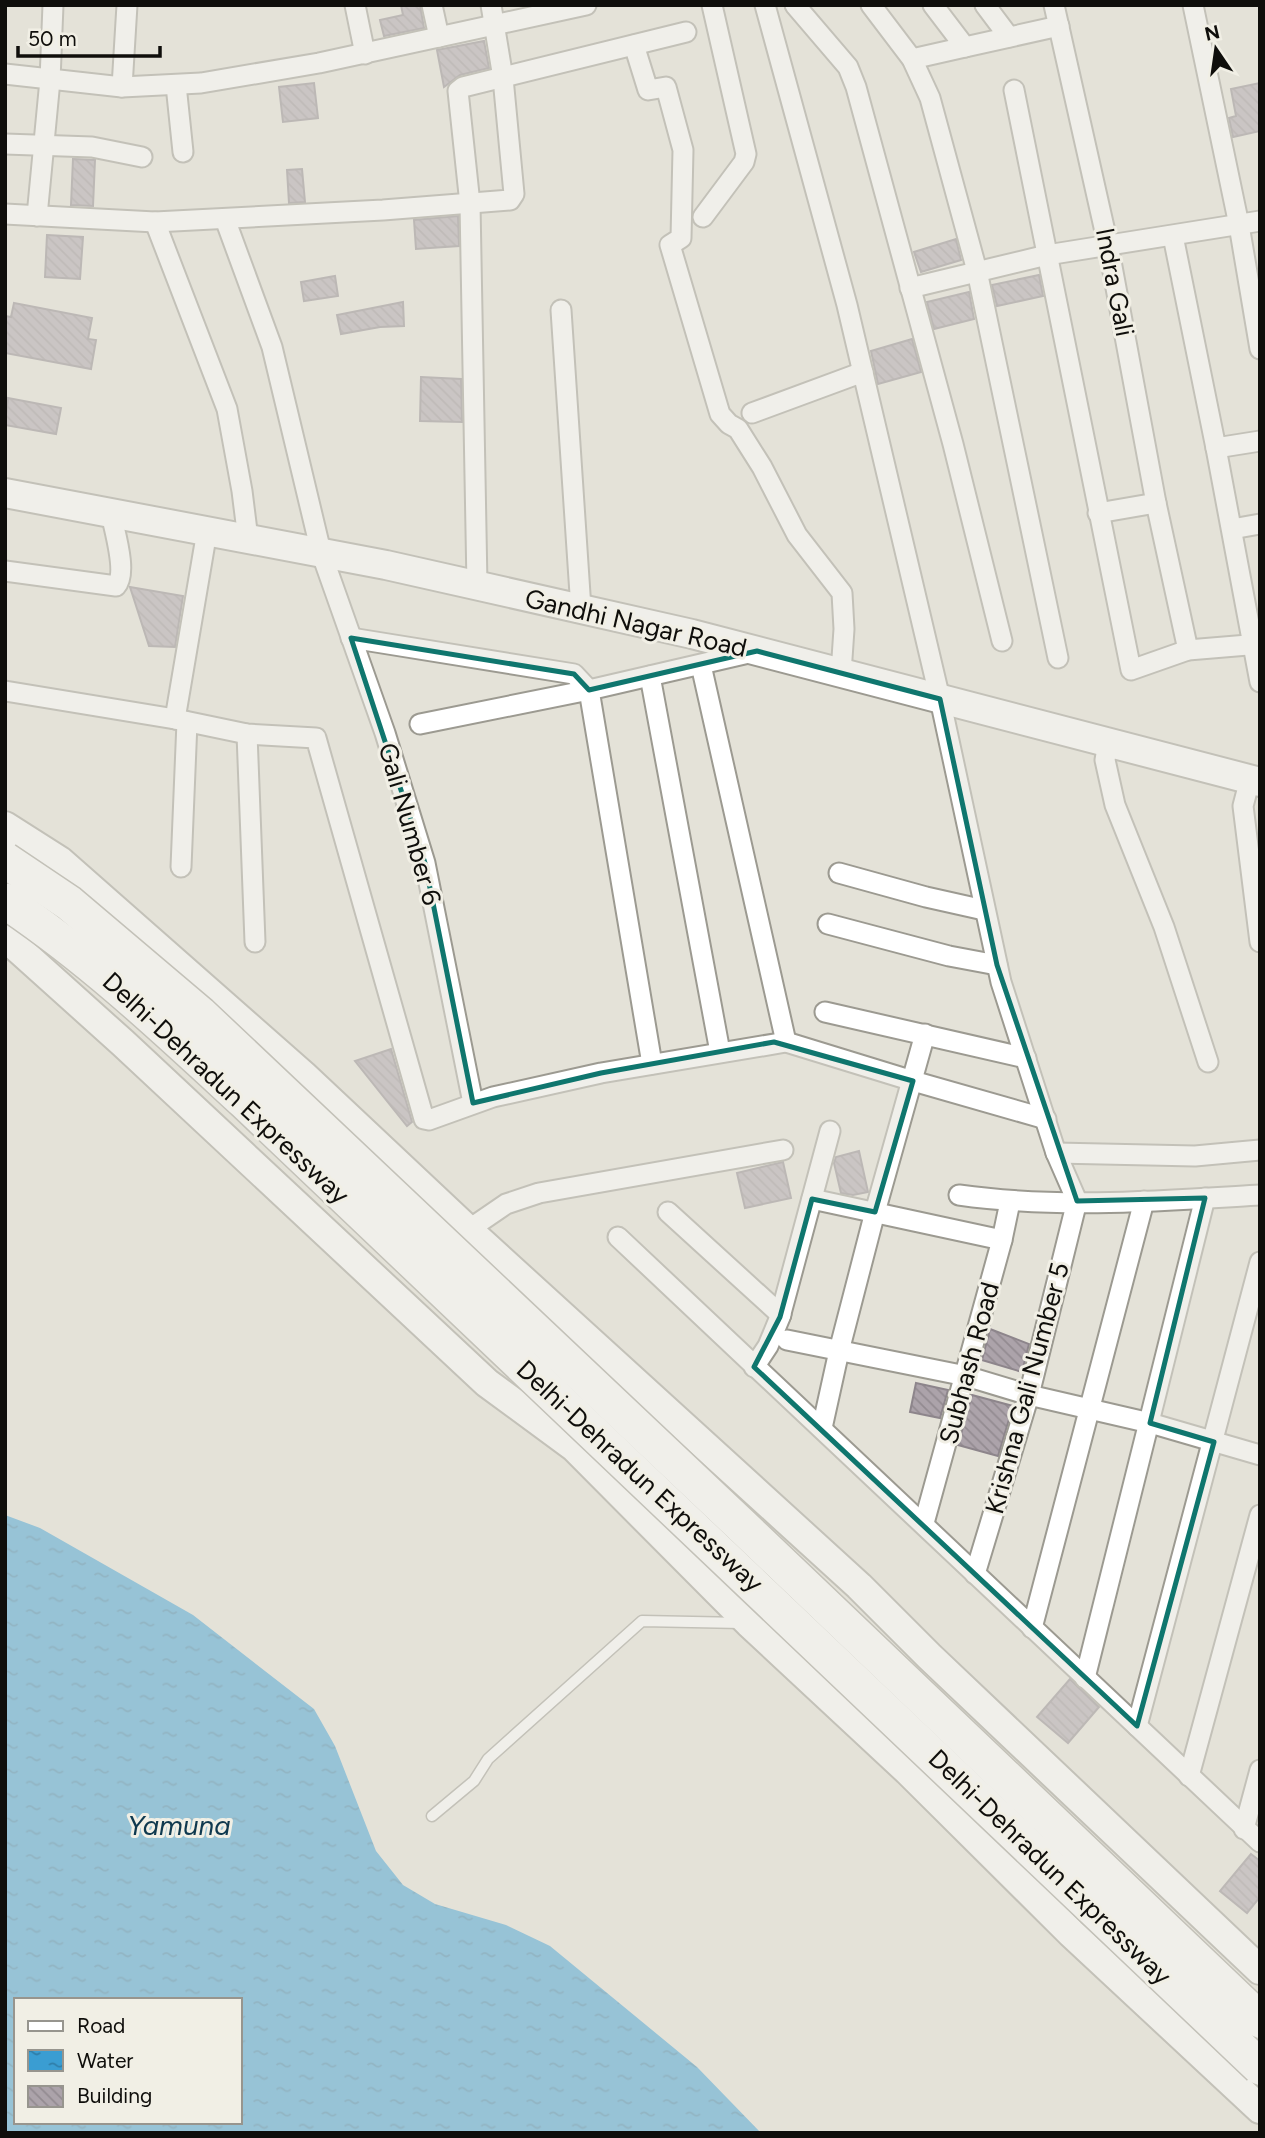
<svg xmlns="http://www.w3.org/2000/svg" width="1265" height="2138" viewBox="0 0 1265 2138" font-family="Figtree,sans-serif">
<style>
.water{fill:url(#water-ripples);fill-rule:evenodd}
.building{fill:url(#building-back-hatch);stroke:#8d858b;stroke-width:2}
.lines{fill:none;stroke-linecap:round;stroke-linejoin:round}
.lane-casing{stroke:#9c9a91;stroke-width:13}
.street-casing{stroke:#9c9a91;stroke-width:23}
.secondary-casing{stroke:#9c9a91;stroke-width:32}
.lane{stroke:#fff;stroke-width:10}
.street{stroke:#fff;stroke-width:19}
.secondary{stroke:#fff;stroke-width:28}
.highway-bridge-casing{stroke:#9c9a91;stroke-width:38;stroke-linecap:butt}
.highway-bridge{stroke:#fff;stroke-width:35}
.marked{fill:none;stroke:#0f766e;stroke-width:5;stroke-linejoin:round}
.labels{text-anchor:middle;stroke-width:6;stroke-linejoin:round;paint-order:stroke}
.street-label{font-size:26px;fill:#0f0e0b;stroke:#f1efe5}
.water-label{font-size:28px;font-style:italic;fill:#0f394f;stroke:#f1efe5}
</style>
<defs>
<pattern id="water-ripples" width="26" height="14" patternUnits="userSpaceOnUse" patternTransform="scale(1.75)"><rect width="26" height="14" fill="#3a9dd2"/><path d="M2 4q2-2 4 0t4 0M15 11q2-2 4 0t4 0" fill="none" stroke="#2f7ea9"/></pattern>
<pattern id="building-back-hatch" width="6" height="6" patternUnits="userSpaceOnUse" patternTransform="scale(1.75)"><rect width="6" height="6" fill="#aca3aa"/><path d="M-1 5l2 2M0 0l6 6M5-1l2 2" fill="none" stroke="#938b91"/></pattern>
</defs>
<rect width="100%" height="100%" fill="#e4e2d8"/>
<!-- water -->
<path class="water" d="M5,1515l35,13 153,87 121,94 21,37 41,105 27,34 32,19 71,21 44,21 147,121 64,66h-756zM16,2000h224v122h-224z"/>
<!-- building -->
<g class="building">
<path d="M401,5h19l4,23 -40,8 -4,-16 23,-5z"/>
<path d="M484,41l5,27 -29,7 -16,12 -7,-37z"/>
<path d="M314,83l4,35 -35,4 -4,-35z"/>
<path d="M1260,83v48l-27,6 -4,-19 7,-2 -5,-27z"/>
<path d="M73,159l22,1 -2,46 -22,-1z"/>
<path d="M302,169l3,33 -16,1 -2,-33z"/>
<path d="M458,216l1,30 -43,3 -2,-29z"/>
<path d="M47,235l36,2 -3,42 -35,-2z"/>
<path d="M956,239l5,21 -40,12 -7,-20z"/>
<path d="M1039,275l4,21 -46,10 -5,-21z"/>
<path d="M335,276l3,20 -34,5 -3,-19z"/>
<path d="M969,292l5,27 -40,10 -7,-27z"/>
<path d="M403,302l1,24 -24,1 -39,7 -4,-19z"/>
<path d="M14,303l78,15 -4,21 8,1 -5,29 -86,-16v-37l6,1z"/>
<path d="M912,339l9,33 -43,12 -7,-33z"/>
<path d="M421,377l40,2 1,43 -42,-1z"/>
<path d="M8,398l53,10 -5,26 -51,-9z"/>
<path d="M130,587l53,9 -8,51 -26,-1z"/>
<path d="M391,1049l21,73 -5,4 -52,-65z"/>
<path d="M859,1151l9,41 -15,3 -12,-2 -7,-30 2,-6z"/>
<path d="M783,1162l8,36 -46,10 -8,-35z"/>
<path d="M990,1329l39,15 -7,28 -40,-12z"/>
<path d="M916,1383l32,7 -8,28 -30,-6z"/>
<path d="M972,1395l41,11 -15,50 -40,-11z"/>
<path d="M1070,1679l29,28 -31,36 -31,-26z"/>
<path d="M1251,1854l9,7v36l-13,16 -27,-22z"/>
</g>
<g class="lines">
<!-- lane casing -->
<g class="lane-casing">
<path id="lane" d="M432,1816l42,-35 14,-22 154,-138 100,2"/>
</g>
<!-- street casing -->
<g class="street-casing">
<g id="street">
<path d="M355,5l10,49"/>
<path d="M432,5l7,32"/>
<path d="M765,5l82,300 93,394 61,283 55,171 21,48 -48,194 -54,179"/>
<path d="M795,5l53,62 8,20 97,357 49,197"/>
<path d="M871,5l41,54 18,39 47,173 81,387"/>
<path d="M933,5l32,42 94,-21"/>
<path d="M985,5l24,32"/>
<path d="M1054,5l54,240 48,258 -58,10"/>
<path d="M1193,5l46,220 21,124"/>
<path d="M634,45l14,45 18,-3 17,63 -2,88 -11,7 50,169 9,10 9,5 24,38 35,68 45,58 2,36 -3,44"/>
<path d="M912,59l53,-12"/>
<path d="M5,74l117,13 79,-4 118,-20 267,-58"/>
<path d="M176,85l7,67"/>
<path d="M122,87l5,-82"/>
<path d="M1014,90l117,580 57,-20 72,-6"/>
<path d="M5,144l87,3 50,10"/>
<path d="M5,214l150,8 228,-12 127,-10 4,-6 -11,-116 -12,-73"/>
<path d="M37,216l13,-136 3,-75"/>
<path d="M703,217l41,-55 2,-8 -34,-149"/>
<path d="M225,219l47,128 49,205 64,181 40,130 48,240"/>
<path d="M155,222l72,187 15,82 6,48"/>
<path d="M1173,236l43,212 44,-7"/>
<path d="M910,288l137,-33 213,-34"/>
<path d="M561,310l20,299"/>
<path d="M752,413l111,-41"/>
<path d="M1216,448l44,234"/>
<path d="M1156,503l32,147"/>
<path d="M1232,529l28,-5"/>
<path d="M5,571l111,15c12,-13 -2,-56 -5,-73"/>
<path d="M477,585l-7,-381 -12,-113 5,-4 223,-55"/>
<path d="M351,638l223,36 15,16 63,374"/>
<path d="M701,665l85,377"/>
<path d="M650,676l70,376"/>
<path d="M5,691l170,28 72,15 69,4 108,381 5,1 64,-23 108,-24 185,-31 127,39 133,38"/>
<path d="M175,719l32,-188"/>
<path d="M420,724l169,-34 164,-38"/>
<path d="M247,734l8,208"/>
<path d="M1108,742l-3,18 10,45 49,122 44,135"/>
<path d="M1250,779l-7,27 17,136"/>
<path d="M181,867l6,-145"/>
<path d="M839,873l87,24 58,13"/>
<path d="M828,924l121,32 48,9"/>
<path d="M825,1012l201,46"/>
<path d="M1056,1153l139,3 65,-6"/>
<path d="M959,1195c99,14 201,6 301,0"/>
<path d="M812,1199l190,41"/>
<path d="M668,1212l113,103"/>
<path d="M468,1230l38,-26 33,-11 244,-43"/>
<path d="M618,1237l642,605"/>
<path d="M787,1340l179,36 63,19 121,28 110,32"/>
<path d="M754,1367l14,-21 12,-29 50,-186"/>
<path d="M822,1428l17,-77 36,-139 50,-178"/>
<path d="M924,1523l78,-283 8,-38"/>
<path d="M1032,1628l112,-427"/>
<path d="M1085,1678l120,-480"/>
<path d="M1137,1726l123,-464"/>
<path d="M1189,1776l71,-261"/>
<path d="M1244,1829l16,-59"/>
</g>
</g>
<!-- secondary casing -->
<g class="secondary-casing">
<g id="secondary">
<path d="M5,493l381,72 306,69 568,148"/>
<path d="M5,826l55,35 243,214 165,155 391,356 70,70 331,314"/>
<path d="M5,937l118,106 364,340 87,64 175,176 159,148 163,162 189,176"/>
</g>
</g>
<!-- lane -->
<use href="#lane" class="lane"/>
<!-- street -->
<use href="#street" class="street"/>
<!-- secondary -->
<use href="#secondary" class="secondary"/>
<!-- highway-bridge casing -->
<g class="highway-bridge-casing">
<g id="highway-bridge">
<path d="M5,860l64,43 131,111 542,512 518,494"/>
<path d="M5,901c87,58 163,130 240,201l1015,965"/>
</g>
</g>
<!-- highway-bridge -->
<use href="#highway-bridge" class="highway-bridge"/>
</g>
<!-- marked area -->
<path d="M0 0H1265V2138H0ZM351,638l223,36 15,16 168,-39 183,48 57,266 80,236 128,-3 -55,225 64,19 -77,284 -383,-359 26,-50 32,-118 63,13 38,-131 -139,-39 -173,31 -128,30 -48,-240z" fill="#e4e2d8" fill-opacity=".55" fill-rule="evenodd"/>
<path class="marked" d="M351,638l223,36 15,16 168,-39 183,48 57,266 80,236 128,-3 -55,225 64,19 -77,284 -383,-359 26,-50 32,-118 63,13 38,-131 -139,-39 -173,31 -128,30 -48,-240z"/>
<g class="labels">
<!-- street labels -->
<g class="street-label">
<text transform="translate(1115 282) rotate(79)" y="9">Indra Gali</text>
<text transform="translate(636 623) rotate(13)" y="9">Gandhi Nagar Road</text>
<text transform="translate(410 824) rotate(74)" y="9">Gali Number 6</text>
<text transform="translate(226 1088) rotate(43)" y="9">Delhi-Dehradun Expressway</text>
<text transform="translate(969 1363) rotate(-75)" y="9">Subhash Road</text>
<text transform="translate(1027 1388) rotate(-75)" y="9">Krishna Gali Number 5</text>
<text transform="translate(640 1476) rotate(43)" y="9">Delhi-Dehradun Expressway</text>
<text transform="translate(1050 1867) rotate(44)" y="9">Delhi-Dehradun Expressway</text>
</g>
<!-- water labels -->
<g class="water-label">
<text x="179" y="1835">Yamuna</text>
</g>
</g>
<!-- border -->
<rect width="1265" height="2138" fill="none" stroke="#0f0e0b" stroke-width="14"/>
<!-- legend -->
<rect x="14" y="1998" width="228" height="126" fill="#f1efe5" stroke="#97958e" stroke-width="2"/>
<rect x="28" y="2021" width="35" height="10" fill="#ffffff" stroke="#97958e" stroke-width="2"/>
<text x="77" y="2033" font-size="21" fill="#0f0e0b">Road</text>
<rect x="28" y="2050" width="35" height="21" fill="url(#water-ripples)" stroke="#97958e" stroke-width="2"/>
<text x="77" y="2068" font-size="21" fill="#0f0e0b">Water</text>
<rect x="28" y="2086" width="35" height="21" fill="url(#building-back-hatch)" stroke="#97958e" stroke-width="2"/>
<text x="77" y="2103" font-size="21" fill="#0f0e0b">Building</text>
<!-- north arrow -->
<g transform="translate(1216 49) rotate(347)" stroke="#f1efe5" stroke-width="5" paint-order="stroke">
<path d="M0-5L12 26L0 18L-12 26Z" fill="#0f0e0b"/>
<text y="-10" font-size="19" font-weight="bold" text-anchor="middle" fill="#0f0e0b">N</text>
</g>
<!-- scale -->
<path d="M18 46v10h142v-10" fill="none" stroke="#0f0e0b" stroke-width="3.5"/>
<text x="28" y="46" font-size="21" fill="#0f0e0b" stroke="#f1efe5" stroke-width="5" paint-order="stroke">50 m</text>
</svg>
